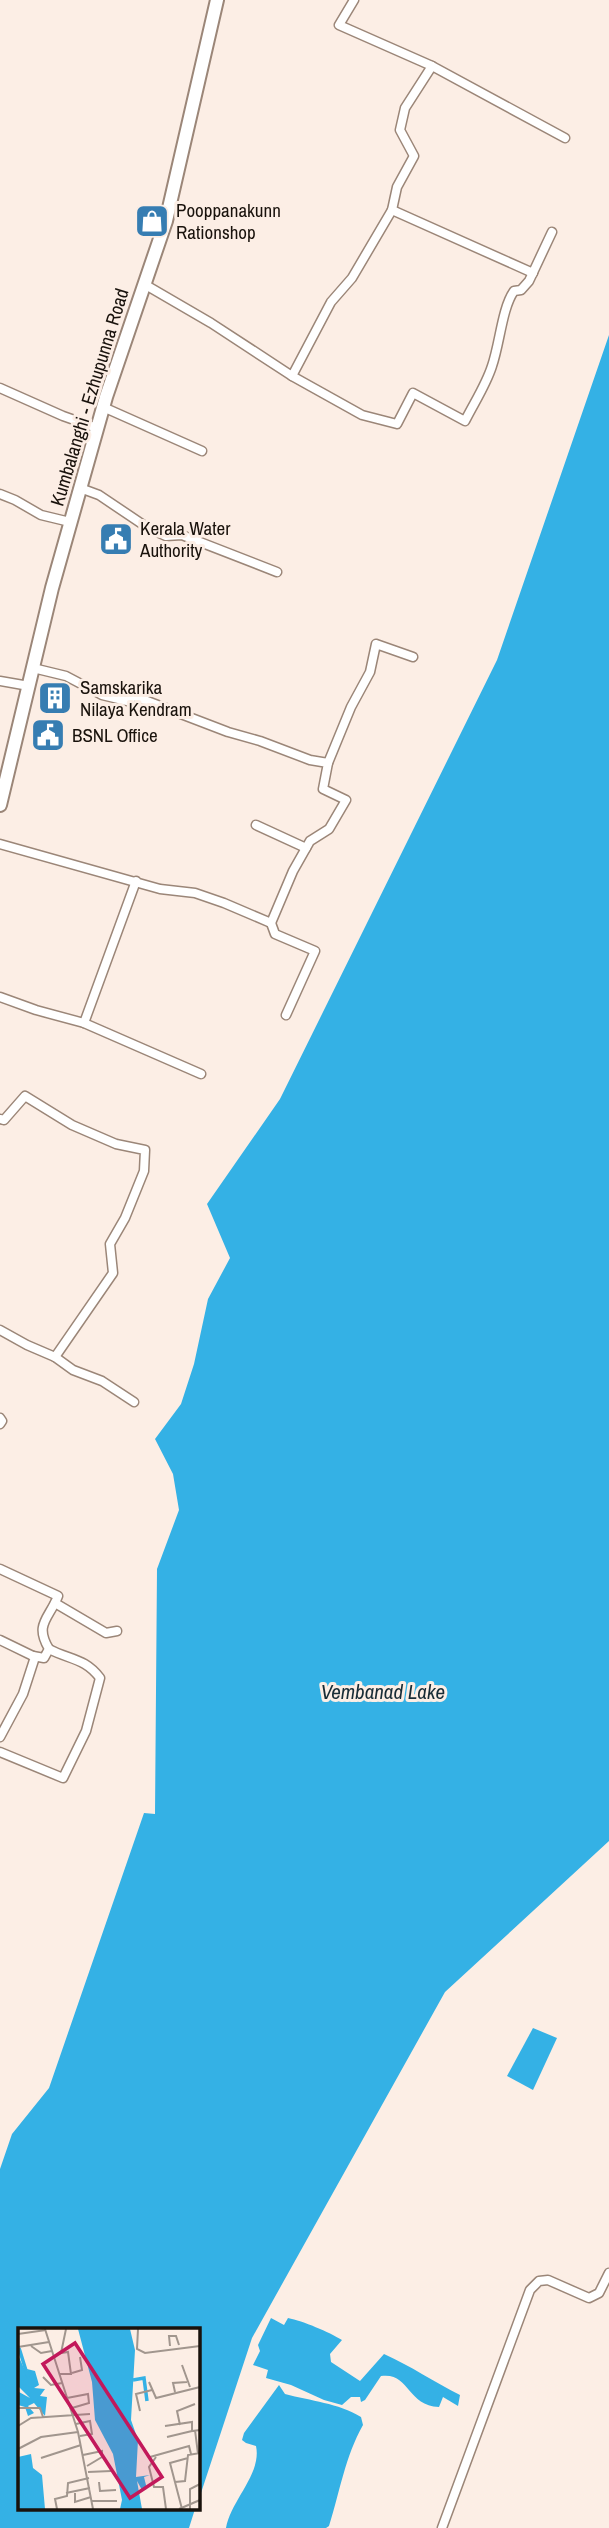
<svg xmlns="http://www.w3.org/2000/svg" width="609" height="2528" viewBox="0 0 609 2528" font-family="'Archivo Narrow',sans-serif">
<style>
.water{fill:#34b1e5}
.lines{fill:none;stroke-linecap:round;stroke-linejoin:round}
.street-casing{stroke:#9b8678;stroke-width:11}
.secondary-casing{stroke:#9b8678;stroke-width:16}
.street{stroke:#fff;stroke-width:8}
.secondary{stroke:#fff;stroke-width:12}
.labels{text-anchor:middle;stroke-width:6;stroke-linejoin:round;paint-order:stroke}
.poi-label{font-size:19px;fill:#19120c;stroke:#fceee5;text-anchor:start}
.street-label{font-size:19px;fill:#19120c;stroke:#fceee5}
.water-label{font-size:21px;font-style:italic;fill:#182c36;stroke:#fceee5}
.inset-river{fill:none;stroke:#34b1e5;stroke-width:3.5}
.inset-road{fill:none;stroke:#a1968e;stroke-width:2}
.view{fill:#c2185b;fill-opacity:0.15;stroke:#c2185b;stroke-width:3.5}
.inset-edge{fill:none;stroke:#19120c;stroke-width:3.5}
</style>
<rect width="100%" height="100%" fill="#fceee5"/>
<!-- water -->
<g class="water">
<path d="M609,335v1506l-164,151 -193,346 -54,164v-172h-179v179h176l-6,19h-189v-359l12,-35 37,-46 95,-275 11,1 2,-245 22,-59 -6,-36 -18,-35 26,-35 13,-40 14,-65 22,-41 -23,-54 73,-105 217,-439z"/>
<path d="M533,2028l24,10 -24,52 -26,-14z"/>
<path d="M271,2318l13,7 4,-7c15,3 41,14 54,22l-12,14 1,8 29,19 24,-27c27,12 50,28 76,41l-2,11 -15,-9 -4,10c-33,-2 -29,-35 -58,-31l-16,24 -4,2 -1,-5h-9l-9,8 -18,-5 -33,-15 -25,-7 2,-8 -15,-5 7,-14 -2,-6z"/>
<path d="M279,2385l6,9c26,7 53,9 76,23l2,8c-18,32 -23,66 -34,101l-3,2h-100c5,-28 36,-54 30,-82l-10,-3 -4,-3 2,-7z"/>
</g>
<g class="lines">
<!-- street casing -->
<g class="street-casing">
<g id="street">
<path d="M432,66l133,72"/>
<path d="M392,210l141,63"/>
<path d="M144,284l67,39 81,53 39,-74 21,-24 40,-68 5,-23 17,-31 -14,-26 5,-22 27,-42 -93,-41 15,-25"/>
<path d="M292,376l70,39 35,9 16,-31 52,28c9,-18 21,-36 27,-55 8,-23 10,-58 22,-75l7,-1 8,-9 23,-49"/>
<path d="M0,388l63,28 34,12"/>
<path d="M103,407l99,44"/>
<path d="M80,488l19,7 49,33 18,8 16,-1 95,37"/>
<path d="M0,494l15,6 26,15 29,7"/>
<path d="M0,681l29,5"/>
<path d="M328,763l23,-56 19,-35 6,-28 37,13"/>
<path d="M256,825l50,23"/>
<path d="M0,844l160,45 35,4 29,10 47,20 22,-52 17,-30 19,-12 17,-29 -23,-11 5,-26 -18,-3 -50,-19 -32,-9 -94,-36 -7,5 -25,-6 -36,-19 -33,-8"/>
<path d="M271,923l4,11 40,17 -29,64"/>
<path d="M0,997l36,13 48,13 117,51"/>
<path d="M84,1023l52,-142"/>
<path d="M0,1119l4,1 21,-24 47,29 44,19 29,6 -1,21 -19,47 -15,26 3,29 -58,84 -28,-12 -27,-15"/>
<path d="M55,1357l18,13 29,11 32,21"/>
<path d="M0,1418l2,3 -2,3"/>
<path d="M0,1569l58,27c-9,23 -24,28 -9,53l-5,9 -11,-2"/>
<path d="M55,1603l51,30 11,-2"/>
<path d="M0,1640l35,17 -12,37 -23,43"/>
<path d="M0,1752l63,26 23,-47 14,-53c-15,-20 -30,-18 -51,-29"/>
<path d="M442,2528l88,-238 9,-9 9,-1 41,18 10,-5 10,-20"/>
</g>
</g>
<!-- secondary casing -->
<g class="secondary-casing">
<path id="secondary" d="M0,805l52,-217 54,-191 60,-176 51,-221"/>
</g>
<!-- street -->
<use href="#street" class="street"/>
<!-- secondary -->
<use href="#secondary" class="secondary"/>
</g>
<!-- icons -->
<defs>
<g id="shop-square" transform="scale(1.75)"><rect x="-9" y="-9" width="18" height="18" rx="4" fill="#367db2" stroke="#fceee5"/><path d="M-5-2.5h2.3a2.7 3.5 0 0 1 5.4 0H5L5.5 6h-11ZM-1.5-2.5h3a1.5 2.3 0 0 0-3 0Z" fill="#fff"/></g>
<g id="civic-square" transform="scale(1.75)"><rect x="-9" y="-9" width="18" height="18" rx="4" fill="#367db2" stroke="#fceee5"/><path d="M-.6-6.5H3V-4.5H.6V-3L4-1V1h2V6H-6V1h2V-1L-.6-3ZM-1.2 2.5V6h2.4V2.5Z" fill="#fff"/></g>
<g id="building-square" transform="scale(1.75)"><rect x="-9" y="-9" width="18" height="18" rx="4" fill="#367db2" stroke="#fceee5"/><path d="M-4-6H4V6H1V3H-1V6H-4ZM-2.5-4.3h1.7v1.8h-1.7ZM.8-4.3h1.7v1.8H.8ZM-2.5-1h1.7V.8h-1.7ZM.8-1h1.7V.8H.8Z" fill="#fff"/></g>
</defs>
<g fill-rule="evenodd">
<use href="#shop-square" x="152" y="221"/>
<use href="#civic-square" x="116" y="539"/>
<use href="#building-square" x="55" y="698"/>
<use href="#civic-square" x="48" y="735"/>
</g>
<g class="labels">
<!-- poi labels -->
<g class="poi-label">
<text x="176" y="217">Pooppanakunn<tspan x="176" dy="22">Rationshop</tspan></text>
<text x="140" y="535">Kerala Water<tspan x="140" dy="22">Authority</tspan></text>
<text x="80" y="694">Samskarika<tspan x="80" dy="22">Nilaya Kendram</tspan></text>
<text x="72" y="742">BSNL Office</text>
</g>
<!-- street labels -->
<g class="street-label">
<text transform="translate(89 397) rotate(-73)" y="7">Kumbalanghi - Ezhupunna Road</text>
</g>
<!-- water labels -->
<g class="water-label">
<text x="383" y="1699">Vembanad Lake</text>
</g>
</g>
<!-- overview -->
<g transform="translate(18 2328)">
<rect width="182" height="182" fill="#fceee5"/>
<path d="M60,1h52l5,21 -4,70 7,20 -2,37 14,-2 -6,2 3,12 -5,1 -5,-9 5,28h-22l2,-9 -9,-46 -18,-34 -3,-38zM0,27l10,22 -1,-8 8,2 4,14 -5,3 11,1 -5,7 7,1 -2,19 -11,-13 -6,3 6,7 -6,3 -3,-9 -7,-2 1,-13 11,6 -12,-12zM13,126l2,14 9,7 3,34h-27v-52z" fill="#34b1e5"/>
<path class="inset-river" d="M1,20l9,29M115,52l11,-2 3,23"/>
<path class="inset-road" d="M27,1l33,103 15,77M120,1l-1,20 8,4 55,-7M0,6l28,-4M13,18l10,7 11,-2M152,18l-1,-10h7l3,9M0,19l31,-5M164,37l8,22M54,45l10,-3 -2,-13M42,46h11l-3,-22 -7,1 5,-24M25,49l8,8 11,-2M131,54l7,16 44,-11M157,64l-2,-9 14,-1M49,70l21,-4 1,9 -17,5M0,80h22l3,9M122,83l-4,-17 16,-4M58,96l14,-3 2,13 -12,2M162,97l-3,-14 18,-7M0,98l13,-8 59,-4M147,98l27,-4v9l8,-1M177,102l3,24M149,109l25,-6M0,121l23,-12 37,-5M65,127l19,-4v6l-15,9M132,129l39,-11 2,8M138,129l-7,10 5,20h9l3,22M23,130l40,-13M70,144l23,-1M81,154l1,9 16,-1M157,154l10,-1 3,-26 12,-2M48,165l24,-5M57,165v9l16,-5M74,173h25M39,181l-2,-10 12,-3 1,-13 21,-5M161,181l21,-9M164,181l-12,-46 18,-5M172,181v-20l10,-5"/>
<path class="view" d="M57,15l87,134 -32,21 -87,-134z"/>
<rect width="182" height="182" class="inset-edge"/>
</g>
</svg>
